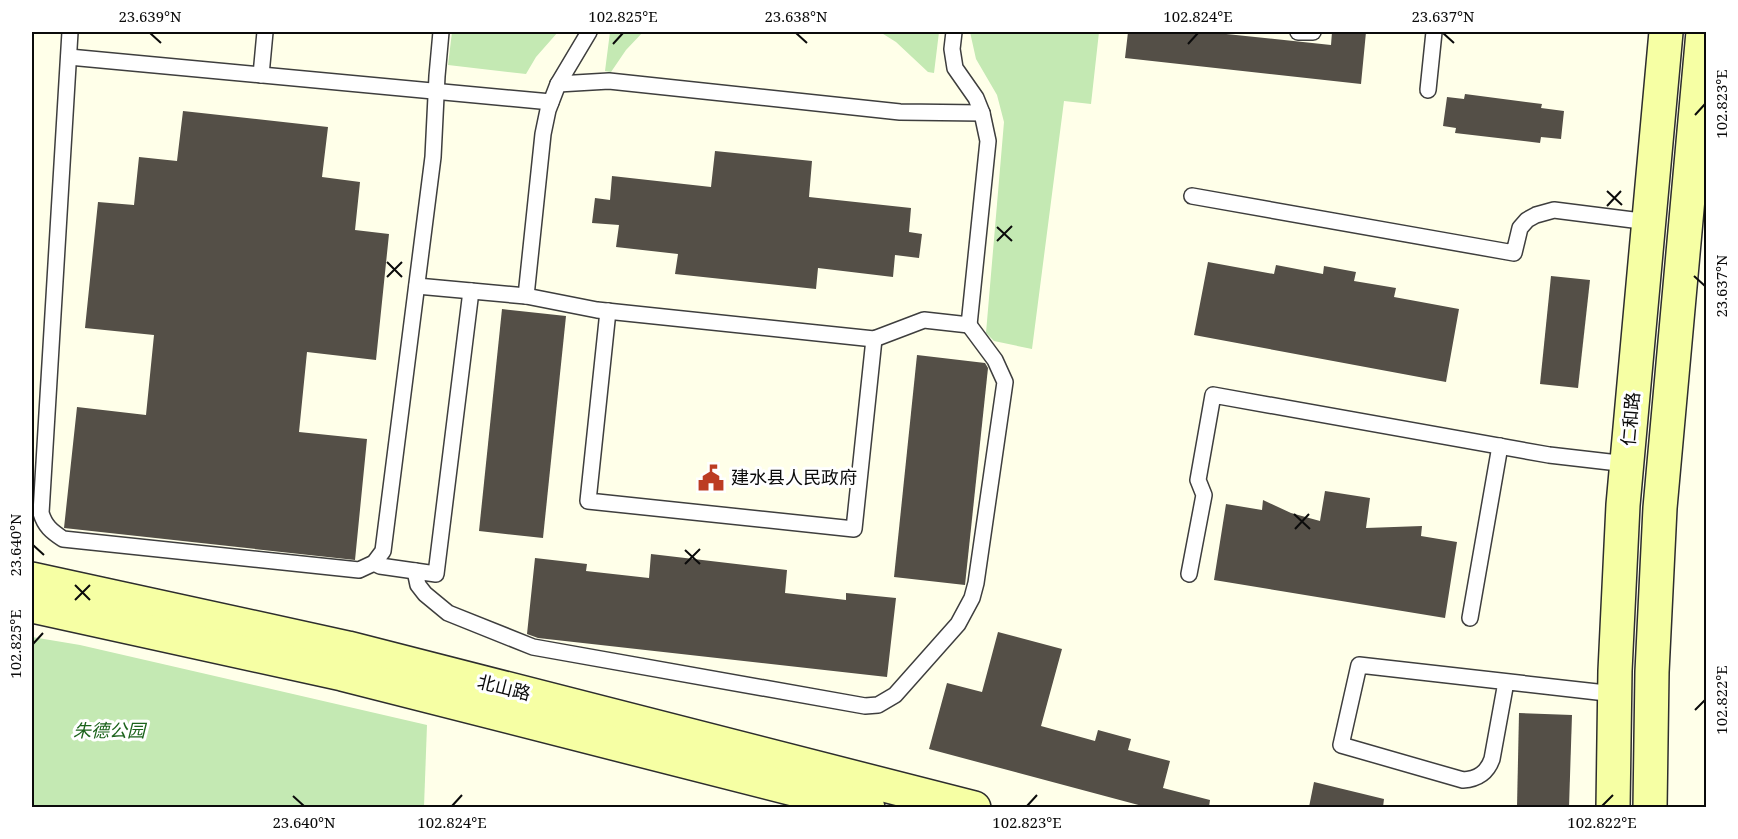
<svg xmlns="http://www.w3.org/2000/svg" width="1738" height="839" viewBox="0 0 1738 839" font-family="'Noto Serif','Noto Sans SC',serif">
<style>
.green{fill:#c4e9b3}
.building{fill:#544f47}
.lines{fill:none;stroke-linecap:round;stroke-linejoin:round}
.lane-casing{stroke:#3e3e3e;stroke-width:18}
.secondary-casing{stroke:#2d2d2d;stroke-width:36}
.lane{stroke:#fff;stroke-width:15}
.secondary{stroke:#f6ffa4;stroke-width:33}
.ticks{fill:none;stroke:#0b0b0b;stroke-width:2}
.labels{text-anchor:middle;stroke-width:6;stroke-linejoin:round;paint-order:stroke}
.street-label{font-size:18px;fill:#0b0b0b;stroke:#fff}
.poi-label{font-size:18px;fill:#0b0b0b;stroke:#fff;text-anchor:start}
.park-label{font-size:18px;font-style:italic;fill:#1c631c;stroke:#fff}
.neatline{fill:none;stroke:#0b0b0b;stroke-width:2}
.ticks-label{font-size:15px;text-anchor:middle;fill:#0b0b0b}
</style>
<rect width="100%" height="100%" fill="#ffffe9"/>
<!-- green -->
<g class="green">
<path d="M452,32h106l-22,25 -10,17 -78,-9z"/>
<path d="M610,32h33l-17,18 -15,22 -6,-1z"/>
<path d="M880,32h59l-5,41 -6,-1 -32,-30z"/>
<path d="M970,32h129l-8,72 -27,-3 -32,248 -38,-8 -8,-8 18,-211 -7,-27 -21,-36z"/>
<path d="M32,637l48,8 347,80 -3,82h-392z"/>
</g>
<!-- building -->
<g class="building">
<path d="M1128,32h79l124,13 1,-13h34l-5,52 -236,-26z"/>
<path d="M1465,94l77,10 -1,4 23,3 -3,28 -20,-2 -1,6 -85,-10 1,-5 -13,-2 4,-29 17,2z"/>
<path d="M183,111l145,16 -6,50 38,5 -5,48 34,4 -13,126 -69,-8 -8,80 68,7 -12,121 -291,-32 13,-121 69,8 8,-80 -69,-7 13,-126 36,3 5,-48 38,4z"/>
<path d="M715,151l97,10 -3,36 102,11 -2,24 13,2 -3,24 -24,-3 -2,22 -75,-9 -2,21 -141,-15 3,-20 -62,-7 3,-22 -27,-2 3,-25 15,2 2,-24 99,11z"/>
<path d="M1208,262l66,12 2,-9 47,9 1,-8 32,6 -2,9 42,7 -2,9 65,12 -13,73 -252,-47z"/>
<path d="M1551,276l39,4 -12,108 -38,-4z"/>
<path d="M502,309l64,7 -23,222 -64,-7z"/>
<path d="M917,355l68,8 3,5 -23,217 -71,-8z"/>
<path d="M1325,491l45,7 -4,30 56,-2 -1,10 36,6 -12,76 -231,-38 12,-76 36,6 1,-10 28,13 29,8z"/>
<path d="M651,554l136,16 -2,23 61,7v-7l50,5 -9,79 -349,-39 -11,-4 8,-76 52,6 -1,7 63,7z"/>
<path d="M998,632l64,17 -21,77 54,15 3,-11 33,9 -3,11 42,11 -7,27 47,12 -1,7h-63l-217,-58 18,-66 35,9z"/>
<path d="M1519,713l53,2 -3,92h-52z"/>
<path d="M1314,782l70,17 -1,8h-74z"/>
</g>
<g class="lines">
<!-- lane casing -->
<g class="lane-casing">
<g id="lane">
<path d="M70,32l-29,481c4,13 10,18 22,26l296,31 15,-7 9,-12 50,-394 4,-81 4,-44"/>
<path d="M1298,32h15"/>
<path d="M69,57l482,45"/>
<path d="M261,75l4,-43"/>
<path d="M558,84l51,-3 291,31 82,1"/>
<path d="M1428,90l6,-58"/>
<path d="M1192,196l322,57 6,-25 7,-8 9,-5 18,-5 95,12"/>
<path d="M417,286l109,10 71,14 277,29 50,-19 45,5 19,-184 -6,-28 -6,-15 -21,-30 -3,-19 2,-17"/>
<path d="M526,296l17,-162 5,-24 10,-26 31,-52"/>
<path d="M608,311l-20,190 266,28 20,-190"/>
<path d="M374,563l6,3 56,8 35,-283"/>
<path d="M415,571l3,14 7,9 23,19 85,34 332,59 13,-1 17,-10 63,-71 14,-26 4,-15 29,-201 -10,-22 -26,-35"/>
<path d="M1189,574l15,-79 -6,-15 15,-85 336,60 78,9"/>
<path d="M1470,618l30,-172"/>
<path d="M1506,682l-14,77c-5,14 -14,20 -29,21l-122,-35 18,-80 256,29"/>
</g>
</g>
<!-- secondary casing -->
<g class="secondary-casing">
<g id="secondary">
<path d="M32,579l316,69 626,160"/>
<path d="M32,606l310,68 526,134"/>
<path d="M1613,808l2,-137 8,-166 43,-473"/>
<path d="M1650,808l2,-136 8,-164 43,-476"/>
</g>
</g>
<!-- lane -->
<use href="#lane" class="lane"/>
<!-- secondary -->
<use href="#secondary" class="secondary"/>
</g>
<!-- ticks -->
<path class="ticks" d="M150,33l11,10M796,33l11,10M1443,33l11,10M613,44l10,-11M1188,44l10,-11M1695,115l10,-11M1607,191l15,14M1607,206l14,-15M997,227l15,14M997,241l15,-15M387,262l15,15M1694,276l11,10M387,277l15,-15M1294,514l16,15M1295,529l14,-15M33,545l11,10M685,550l15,14M685,564l15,-15M75,585l15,15M75,600l15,-15M33,644l10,-11M1695,710l10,-10M293,796l11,10M452,806l10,-11M1027,806l10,-11M1602,806l11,-11"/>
<!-- icons -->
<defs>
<g id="civic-bare" transform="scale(2.07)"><path d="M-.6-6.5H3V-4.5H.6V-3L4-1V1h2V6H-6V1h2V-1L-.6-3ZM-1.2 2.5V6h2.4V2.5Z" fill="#bc3c22" stroke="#fff" stroke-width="2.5" paint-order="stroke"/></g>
</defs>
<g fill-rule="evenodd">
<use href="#civic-bare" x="711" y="478"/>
</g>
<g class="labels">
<!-- street labels -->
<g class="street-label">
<text transform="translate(1631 419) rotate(-85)" y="6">仁和路</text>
<text transform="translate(504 688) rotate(14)" y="6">北山路</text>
</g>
<!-- poi labels -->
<g class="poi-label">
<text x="731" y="484">建水县人民政府</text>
</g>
<!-- park labels -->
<g class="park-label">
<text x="109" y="737">朱德公园</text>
</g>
</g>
<!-- border -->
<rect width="1738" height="839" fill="none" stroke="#ffffff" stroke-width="66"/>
<rect x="33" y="33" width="1672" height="773" class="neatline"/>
<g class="ticks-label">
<text x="150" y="22">23.639°N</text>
<text x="623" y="22">102.825°E</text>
<text x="796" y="22">23.638°N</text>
<text x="1198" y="22">102.824°E</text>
<text x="1443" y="22">23.637°N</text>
<text transform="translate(1722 104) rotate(-90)" y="5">102.823°E</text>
<text transform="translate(1722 286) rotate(-90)" y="5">23.637°N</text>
<text transform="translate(16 545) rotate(-90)" y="5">23.640°N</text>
<text transform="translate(16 644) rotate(-90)" y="5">102.825°E</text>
<text transform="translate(1722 700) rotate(-90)" y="5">102.822°E</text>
<text x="304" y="828">23.640°N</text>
<text x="452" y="828">102.824°E</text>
<text x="1027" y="828">102.823°E</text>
<text x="1602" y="828">102.822°E</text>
</g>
</svg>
